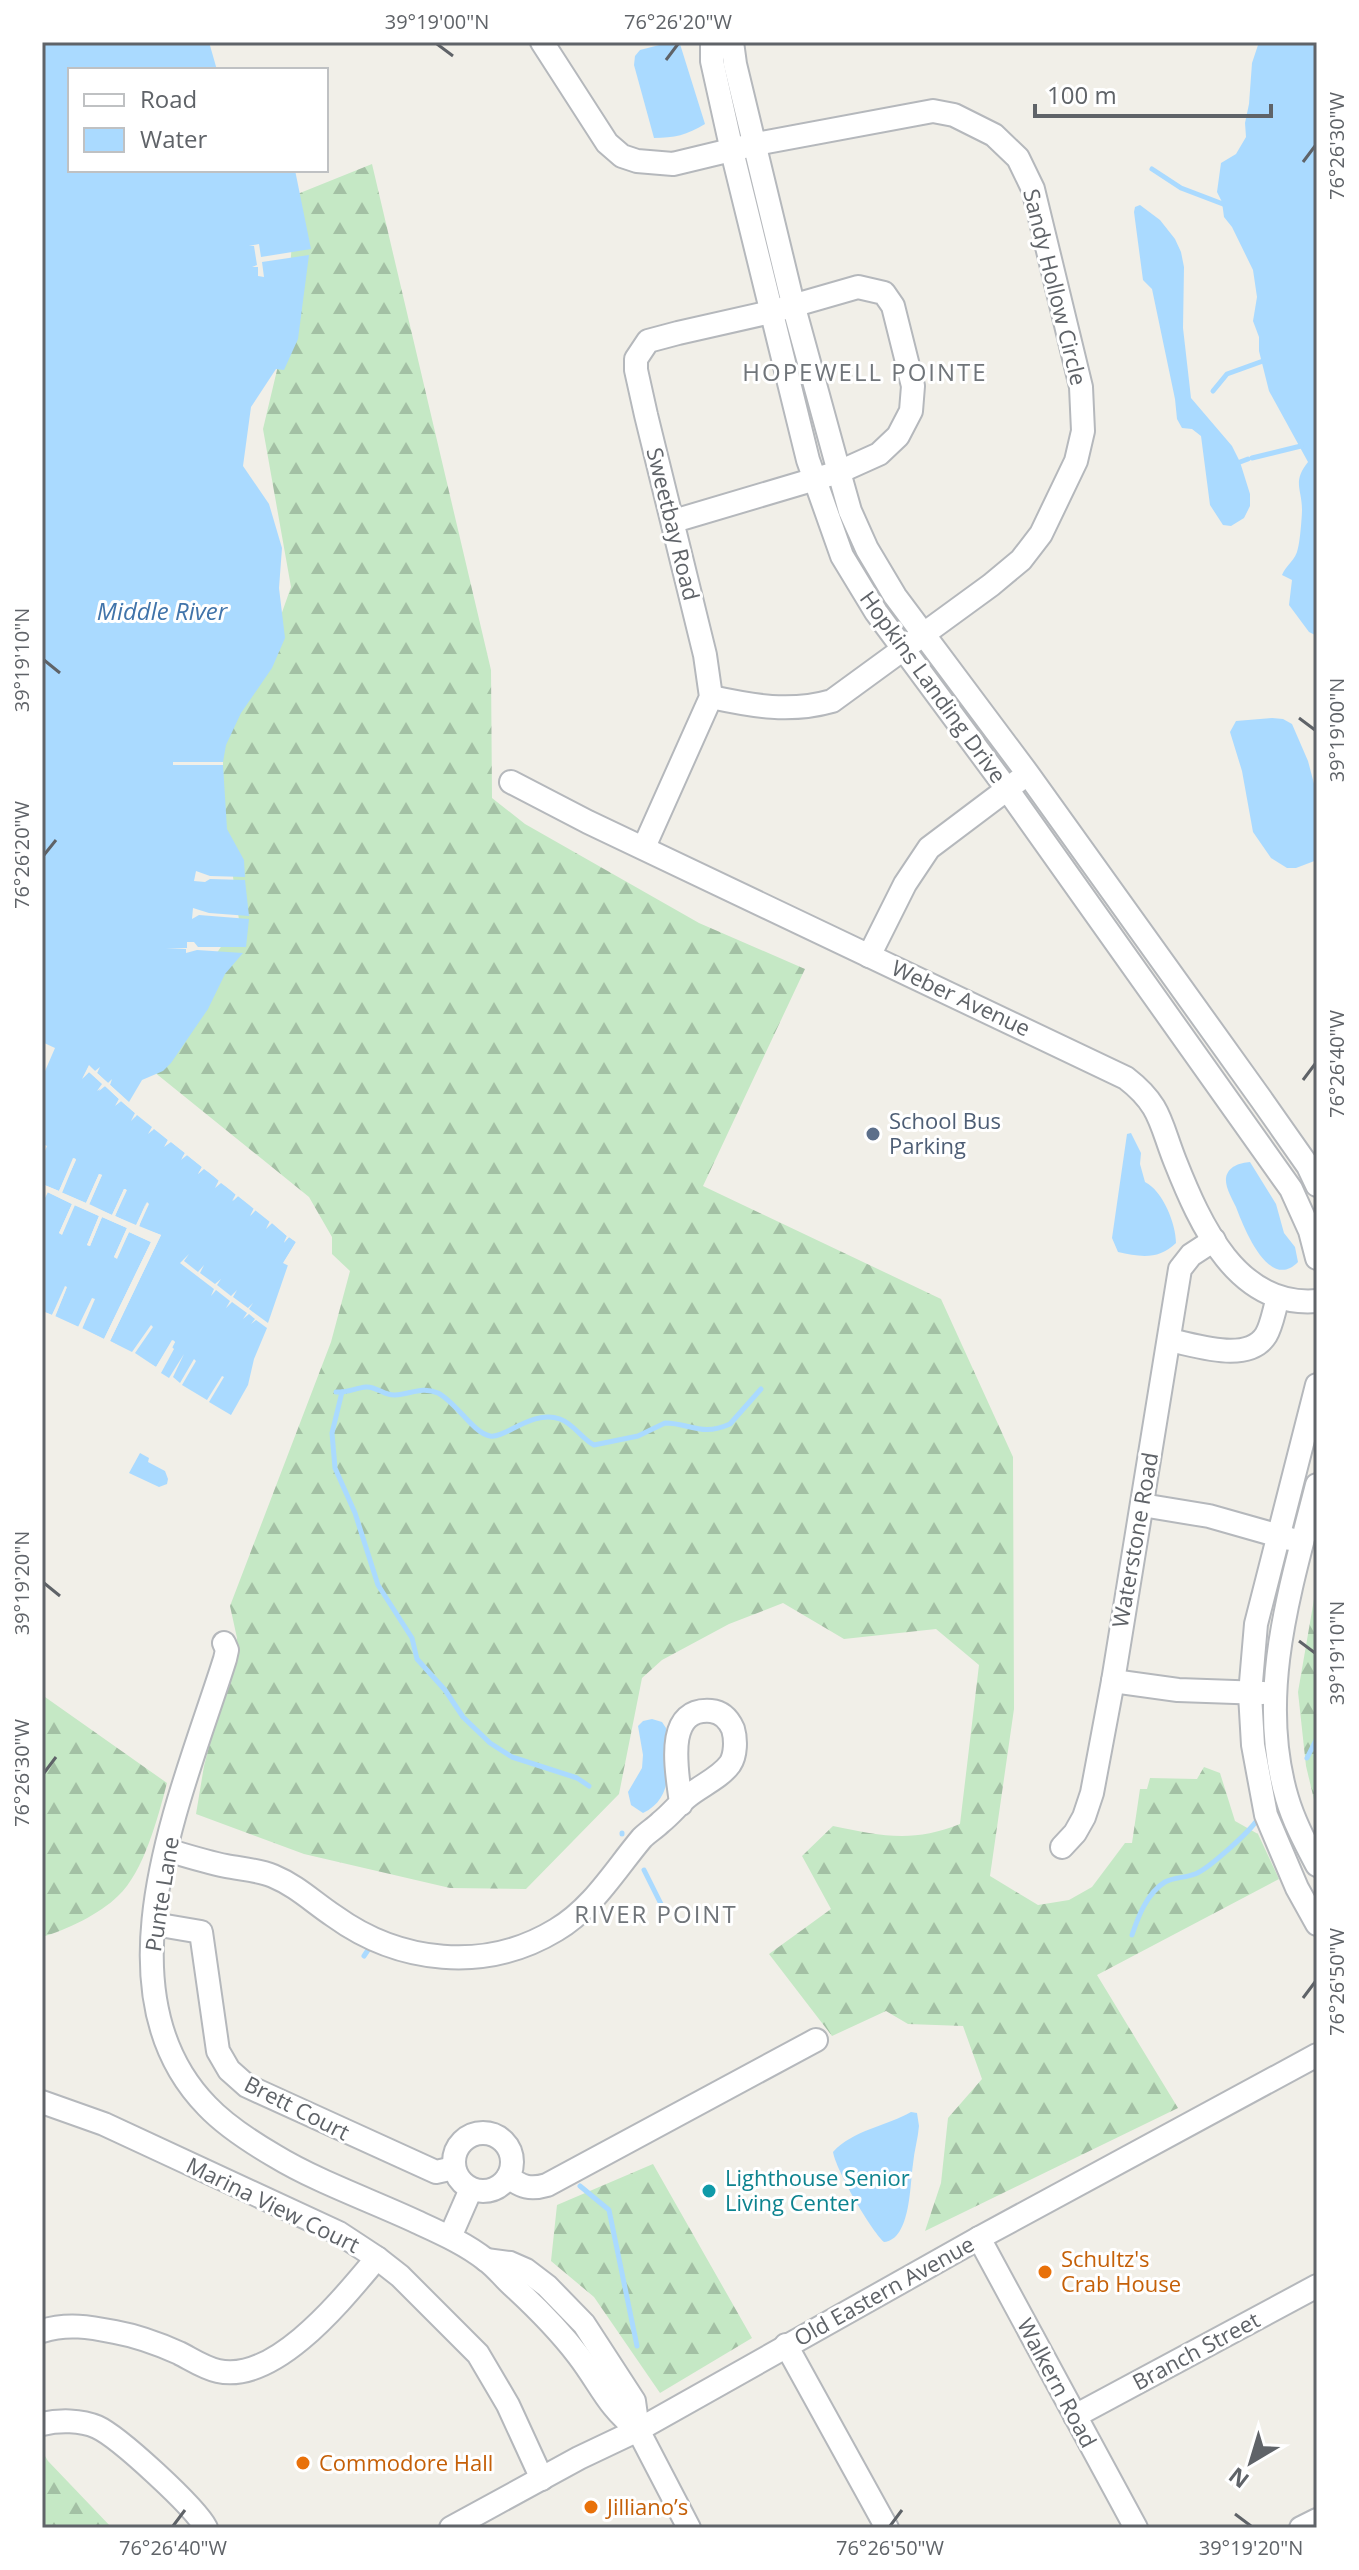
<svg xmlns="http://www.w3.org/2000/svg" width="1359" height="2570" viewBox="0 0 1359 2570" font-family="'Open Sans',sans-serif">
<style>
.forest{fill:url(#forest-firs)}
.water{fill:#aadaff}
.pier{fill:#f1efe8}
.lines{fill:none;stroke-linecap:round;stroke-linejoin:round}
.stream{stroke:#aadaff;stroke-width:5}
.minor-casing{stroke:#b5b8bc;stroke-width:26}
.minor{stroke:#fff;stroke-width:22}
.ticks{fill:none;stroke:#5f6368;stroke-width:3}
.service-dot{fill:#5c6f8a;stroke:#fff;stroke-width:3}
.culture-dot{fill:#0f9aa8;stroke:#fff;stroke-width:3}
.food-dot{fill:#e8710a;stroke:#fff;stroke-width:3}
.labels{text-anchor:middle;stroke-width:6;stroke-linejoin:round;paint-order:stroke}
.street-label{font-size:22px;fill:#5f6368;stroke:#fff}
.service-label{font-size:22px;fill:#4e5e75;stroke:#fff;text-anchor:start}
.culture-label{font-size:22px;fill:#0d838f;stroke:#fff;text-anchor:start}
.food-label{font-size:22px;fill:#c56008;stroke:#fff;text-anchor:start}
.neighbourhood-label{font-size:24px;letter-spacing:2px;fill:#70757a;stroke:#fff}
.water-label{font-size:24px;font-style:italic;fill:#4174aa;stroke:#fff}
.neatline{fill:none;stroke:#5f6368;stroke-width:3}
.ticks-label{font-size:20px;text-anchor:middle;fill:#5f6368}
</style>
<defs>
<pattern id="forest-firs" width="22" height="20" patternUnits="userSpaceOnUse" patternTransform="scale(2)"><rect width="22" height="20" fill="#c5e8c5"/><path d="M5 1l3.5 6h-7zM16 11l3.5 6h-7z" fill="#a3c0a4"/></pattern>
</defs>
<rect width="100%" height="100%" fill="#f1efe8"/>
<!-- forest -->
<g class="forest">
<path d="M372,164l119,506 1,128 33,26 174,99 106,46 -102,217 238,113 72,158 1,252 -24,167 48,29 31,-5 23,-13 33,-44h7l8,-54h7l3,-11 47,1 7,-12 16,6 15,48 23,13 21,45 -182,96 81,133 -253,123 16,-48 7,-65 34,-39 -19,-53 -55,-2 -22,-13 -54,25 -63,-82 62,-45 -29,-53 31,-30c48,10 80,17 127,-2l19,-159 -43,-36 -92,10 -61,-36 -54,21 -67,36 -20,18 -23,116 -93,95 -76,-1 -146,-34 -108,-40 8,-48 33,-128 -7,-32 101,-264 19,-71 -18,-17v-17l-23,-40 -166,-134 96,-143 -16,-115v-67l39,-69 29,-82 -28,-158 23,-97 9,-137z"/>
<path d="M1317,1582v230l-11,-46 -8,-74z"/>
<path d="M45,1697l122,86c-9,34 -23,89 -49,113 -18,18 -52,34 -76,41v-235z"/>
<path d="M653,2164l99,174 -92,55 -66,-96 -43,-36 6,-56z"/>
<path d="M42,2451l6,10 64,67h-70z"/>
</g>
<!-- water -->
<g class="water">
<path d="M42,42h167l8,28h-147v100h225l16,79 -50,8 -2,-13 -10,2h5l3,19 -5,2h6v9l6,1 -2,-15 47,-7 -11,84 -14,31 -8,-1 -25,38 -8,59 26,38 13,44 -3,40 6,50 -13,30 -31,45 -15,32 -3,17h-50v3h50l4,64 17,31 1,17 -35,-1 -14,-5 -2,10 11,1 5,-3 35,1 4,36 -40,-3 -16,-5 -1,11 7,-4 50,4 -3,28h-48l-4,-5h-7v6h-21l20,1v4l11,-3 46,3 -18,21 -17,35 -37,54 -8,8 -21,9 -13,22 -32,-29 1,-4 -2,3 -7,-6 -6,12 6,-6 14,12 -4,7 6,-5 14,13 -3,6 5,-4 14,12v4l2,-3 16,13 -1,4 2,-3 14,12 -3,6 5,-5 15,12 -3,5 5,-3 15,12 -4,7 6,-6 15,13 -2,4 4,-3 15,13 -3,6 5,-5 16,13 -3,6 4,-5 15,12 -3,5 5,-4 15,13 -3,6 5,-5 7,5 -12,20 4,3 -20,58 -19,-14 4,-6 -5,5 -15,-11 4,-7 -6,6 -14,-11 4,-6 -6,5 -15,-11 4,-8 -6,7 -14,-11 5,-7 -9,9 34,26 -3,7 5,-6 14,11 -4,7 6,-6 15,11 -4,6 6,-5 6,5 -4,5 5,-4 11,8 -13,31 -6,26 -17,30 -22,-13 15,-25 -2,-1 -15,24 -25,-15 14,-24 -2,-2 -14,24 -7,-6 11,-23 -15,24 -8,-5 13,-24 -2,-2 3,-5 -2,-2 -17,27 -21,-14 18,-26 -2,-2 -19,27 -22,-11 51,-106 -22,-8 7,-24 -10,23 -21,-10 11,-27h-2l-12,26 -23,-11 13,-29 -3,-1 -13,29 -25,-11 15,-32 -2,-2 -15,33 -17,-7v-26l5,-12 -2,-1 -3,6v-73l13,-30 -13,-6z"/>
<path d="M671,42l9,2 25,80c-18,11 -31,14 -51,14l-20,-73 1,-9 5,-6z"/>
<path d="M1259,42h58v594l-8,-4 -20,-27 3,-25 -10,-5c4,-10 14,-15 16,-27 2,-6 4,-32 4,-38 0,-21 -10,-28 6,-48l-39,-71 -10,-40v-14l-6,-16 4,-24 -4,-27 -21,-43 -8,-10 -2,-15 -5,-10 4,-29 15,-9 10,-17 -1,-14 4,-19 3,-41z"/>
<path d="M1140,205l20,15 15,19 6,13 3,15 -1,61 8,70 41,48 8,16 10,32v12l-6,12 -13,8 -8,-1 -13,-20 -9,-69 -9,-7 -10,-1 -5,-9 -2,-20 -23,-110 -9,-9 -9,-68 1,-5z"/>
<path d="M1272,718l11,1 9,5 16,37 9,34v65l-21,8h-9l-16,-10 -18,-26 -11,-61 -12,-39 6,-11z"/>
<path d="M1131,1133l10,20 -1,11 5,18c18,9 31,42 31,61 -17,17 -36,14 -58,9l-6,-14 15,-104z"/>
<path d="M1250,1162l26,42 8,29 11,14 3,15c-29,30 -54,-34 -62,-55 -4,-8 -11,-20 -10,-29 2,-12 14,-15 24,-16z"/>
<path d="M47,1192l25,12 -13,29 3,1 12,-29 25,11 -12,29 3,1 12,-29 25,11 -13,29 2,1 13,-26 22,10 -47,97 -22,-11 12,-29 -15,28 -24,-11 12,-29 -15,28 -10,-4v-107z"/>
<path d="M140,1453l9,5 -1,4 17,9 3,8 -1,5 -8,3 -30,-14z"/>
<path d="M652,1719l10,3 4,6c1,30 11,69 -23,85l-12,-8 -3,-13 14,-24 1,-13 -5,-29 5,-5z"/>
<path d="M911,2112l6,1 2,13c-1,13 -5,25 -6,38 -3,19 -2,76 -29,78 -14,-13 -48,-72 -51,-90 20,-22 54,-26 78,-40z"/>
</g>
<!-- pier -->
<g class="pier">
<path d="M89,1065l6,6 5,-4 -3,6 11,10 4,-4 -2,6 28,26 161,128 -10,27 -6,-3 13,-21 -7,-5 -5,6 3,-7 -15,-13 -6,6 4,-8 -14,-11 -6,6 4,-8 -16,-12 -6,5 4,-7 -15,-11 -6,5 4,-8 -15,-11 -6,5 4,-7 -15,-12 -6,5 4,-7 -14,-11 -7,5 4,-7 -14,-11 -6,5 4,-7 -15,-12 -6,6 4,-8 -14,-12 -6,5 4,-7 -14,-13 -8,5 5,-7 -13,-12 -7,7z"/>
<path d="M73,1158l3,1 -14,34 24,10 13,-29 3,1 -13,30 23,10 12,-26 3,1 -12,26 21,9 11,-23 2,2 -10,22 22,9 -51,106 46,26 16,-27 3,2 -17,34 -1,-5 -32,-20 -83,-36v-4l10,4 13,-29 2,1 -12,30 23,10 14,-29 3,1 -13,30 22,10 47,-97 -22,-10 -12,27 -3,-2 13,-29 -25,-11 -12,29 -3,-1 12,-29 -24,-11 -13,30 -3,-2 13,-29 -24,-12 -6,12 2,-13 -2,-7 17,7z"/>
</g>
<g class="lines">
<!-- stream -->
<g class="stream">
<path d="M1152,169l29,19 42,16"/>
<path d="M1213,391l14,-17 36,-13"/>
<path d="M1252,458l49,-12"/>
<path d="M1240,462l8,-3"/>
<path d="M336,1392c11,1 19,-4 30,-5 10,-1 19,9 29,8 16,-1 27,-9 43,-2 18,9 35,40 52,43 15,3 42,-27 70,-17 14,5 22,20 34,26l44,-9 27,-13c25,0 36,14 65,1l31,-35"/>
<path d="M342,1392l-10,41 3,35 20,45 23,72 34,53 5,21 28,31 18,27 27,26 22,14 65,21 12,8"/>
<path d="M1307,1758l10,-20"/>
<path d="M622,1833v1"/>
<path d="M644,1870l22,44"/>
<path d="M1132,1935c6,-18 15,-42 33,-53 9,-5 20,-4 30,-8 12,-4 61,-47 64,-58"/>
<path d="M364,1956l4,-6"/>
<path d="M580,2186l29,24 28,136"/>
</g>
<!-- minor casing -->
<g class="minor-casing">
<g id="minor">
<path d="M542,42l65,101 15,13 15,5 36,3 83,-20 177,-33 21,4 40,20 24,23 15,31 48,198 2,44 -7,30 -35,73 -20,26 -30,25 -159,116c-42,12 -79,5 -121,-4"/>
<path d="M712,42v19l20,90 76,309 34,96 34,56 131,177 284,400 19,42 7,27"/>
<path d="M732,42l3,22 58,240 46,168 11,39 17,38 28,47 133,178 233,325 47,67 9,19"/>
<path d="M511,782l77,40 538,256c35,27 34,45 49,83 25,63 62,147 142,140"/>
<path d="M644,847l67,-150 -6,-42 -59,-240 -10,-45v-11l12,-18 30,-8 93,-21 87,-25 26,6 9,13 20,80 -2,25 -13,25 -19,18 -40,18 -165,49"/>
<path d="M869,956l36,-72 24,-36 89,-67"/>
<path d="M1169,1340c27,5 79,24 97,-5 6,-10 8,-25 12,-37"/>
<path d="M1317,1385l-61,239 -6,70 3,51 13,70 31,73 20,36"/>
<path d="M1317,1485c-26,102 -61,209 -30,313 7,24 19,46 30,67"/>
<path d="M1142,1505l67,11 81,23"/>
<path d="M224,1643l3,7 -2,9c-41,131 -132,330 -18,447 19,20 44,36 68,50 41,25 97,45 142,66 24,11 49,22 69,38 10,7 17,17 26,25 24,22 46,44 66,70 23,30 29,51 60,75"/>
<path d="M1113,1681l65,9 85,3"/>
<path d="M1062,1847l13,-14 9,-16 8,-24 21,-112 67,-412 11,-14 23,-15"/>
<path d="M167,1850c20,6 39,12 59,16 15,3 33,4 47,10 24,10 40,26 61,40 65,47 151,57 222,14 37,-22 59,-60 86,-92 6,-6 13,-10 19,-16 9,-7 17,-17 26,-25 13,-11 33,-19 43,-33 6,-9 6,-25 3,-35 -4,-9 -11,-17 -22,-18 -49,-4 -33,64 -30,93"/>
<path d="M154,1924l47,8 17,119 11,19 18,16 189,86 18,-4"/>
<path d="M42,2102l62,22 235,109 38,25 23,18 78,78 30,51 34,74"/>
<circle cx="483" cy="2162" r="29"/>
<path d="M508,2177c14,10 22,13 39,8l269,-145"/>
<path d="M450,2237l21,-48"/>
<path d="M979,2238l157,290"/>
<path d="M486,2260l24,3 16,7 21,16 37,38 50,77 4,29 51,98"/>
<path d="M42,2331c25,-8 48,-4 73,1 22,4 44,12 64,21 12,6 25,15 39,18 58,13 126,-74 159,-113"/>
<path d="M786,2345l101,183"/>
<path d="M1075,2416l242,-130"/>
<path d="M42,2424c17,-4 39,-4 55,3 22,10 98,80 109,101"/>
<path d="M451,2528l128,-70 59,-28 341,-192 338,-183"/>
<path d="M1301,2528l16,-8"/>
</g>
</g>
<!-- minor -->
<use href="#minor" class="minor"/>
</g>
<!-- ticks -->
<path class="ticks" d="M437,44l16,12M666,60l12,-16M1303,162l12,-16M44,660l16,13M1299,718l16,12M44,855l12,-15M1303,1080l12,-16M44,1583l16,13M1299,1641l16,12M44,1773l12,-16M1303,1998l12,-16M1235,2514l16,12M173,2526l12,-16M890,2526l12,-16"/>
<!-- markers -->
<circle class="service-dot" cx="873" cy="1134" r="8"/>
<circle class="culture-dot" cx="709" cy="2191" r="8"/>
<g class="food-dot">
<circle cx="1045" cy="2272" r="8"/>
<circle cx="303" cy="2463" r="8"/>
<circle cx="591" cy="2507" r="8"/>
</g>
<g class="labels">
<!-- street labels -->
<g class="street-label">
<text transform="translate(1055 287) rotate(76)" y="8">Sandy Hollow Circle</text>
<text transform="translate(673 524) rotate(76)" y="8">Sweetbay Road</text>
<text transform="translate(933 687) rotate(54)" y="8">Hopkins Landing Drive</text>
<text transform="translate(961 998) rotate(25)" y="8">Weber Avenue</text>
<text transform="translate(1135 1540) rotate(-80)" y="8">Waterstone Road</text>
<text transform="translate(162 1894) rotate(-81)" y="8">Punte Lane</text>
<text transform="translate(297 2108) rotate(27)" y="8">Brett Court</text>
<text transform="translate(273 2205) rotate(26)" y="8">Marina View Court</text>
<text transform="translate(884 2291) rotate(-29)" y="8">Old Eastern Avenue</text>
<text transform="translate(1196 2351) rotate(-28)" y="8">Branch Street</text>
<text transform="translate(1057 2383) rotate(62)" y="8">Walkern Road</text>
</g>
<!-- service labels -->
<g class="service-label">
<text x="889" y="1129">School Bus<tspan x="889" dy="25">Parking</tspan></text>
</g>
<!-- culture labels -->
<g class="culture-label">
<text x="725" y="2186">Lighthouse Senior<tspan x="725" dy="25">Living Center</tspan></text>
</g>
<!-- food labels -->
<g class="food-label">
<text x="1061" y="2267">Schultz's<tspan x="1061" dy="25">Crab House</tspan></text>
<text x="319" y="2471">Commodore Hall</text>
<text x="607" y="2515">Jilliano’s</text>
</g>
<!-- neighbourhood labels -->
<g class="neighbourhood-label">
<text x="865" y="381">HOPEWELL POINTE</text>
<text x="656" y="1923">RIVER POINT</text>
</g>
<!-- water labels -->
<g class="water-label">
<text x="162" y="620">Middle River</text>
</g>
</g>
<!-- border -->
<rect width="1359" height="2570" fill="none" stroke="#ffffff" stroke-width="88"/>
<!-- legend -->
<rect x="68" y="68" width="260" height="104" fill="#ffffff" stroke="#bfc1c3" stroke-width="2"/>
<rect x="84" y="94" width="40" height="12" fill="#ffffff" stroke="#bfc1c3" stroke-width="2"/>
<text x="140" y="108" font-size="24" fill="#5f6368">Road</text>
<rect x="84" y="128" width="40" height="24" fill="#aadaff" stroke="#bfc1c3" stroke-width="2"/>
<text x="140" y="148" font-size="24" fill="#5f6368">Water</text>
<!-- north arrow -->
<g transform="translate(1251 2462) rotate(218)" stroke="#ffffff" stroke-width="6" paint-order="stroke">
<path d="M0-6L14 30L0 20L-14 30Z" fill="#5f6368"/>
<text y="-12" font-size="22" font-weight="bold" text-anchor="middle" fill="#5f6368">N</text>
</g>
<!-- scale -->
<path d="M1035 104v12h236v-12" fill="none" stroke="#5f6368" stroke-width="4"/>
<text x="1047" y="104" font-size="24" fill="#5f6368" stroke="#ffffff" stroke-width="6" paint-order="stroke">100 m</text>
<rect x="44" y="44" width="1271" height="2482" class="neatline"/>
<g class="ticks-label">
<text x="437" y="29">39°19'00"N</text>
<text x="678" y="29">76°26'20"W</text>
<text transform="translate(1337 146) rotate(-90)" y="7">76°26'30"W</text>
<text transform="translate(22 660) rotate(-90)" y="7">39°19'10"N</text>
<text transform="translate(1337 730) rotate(-90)" y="7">39°19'00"N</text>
<text transform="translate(22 855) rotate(-90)" y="7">76°26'20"W</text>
<text transform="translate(1337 1064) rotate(-90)" y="7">76°26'40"W</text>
<text transform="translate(22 1583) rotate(-90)" y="7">39°19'20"N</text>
<text transform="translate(1337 1653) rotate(-90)" y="7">39°19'10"N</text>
<text transform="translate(22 1773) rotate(-90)" y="7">76°26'30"W</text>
<text transform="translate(1337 1982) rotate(-90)" y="7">76°26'50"W</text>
<text x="173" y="2555">76°26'40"W</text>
<text x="890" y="2555">76°26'50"W</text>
<text x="1251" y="2555">39°19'20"N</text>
</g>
</svg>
